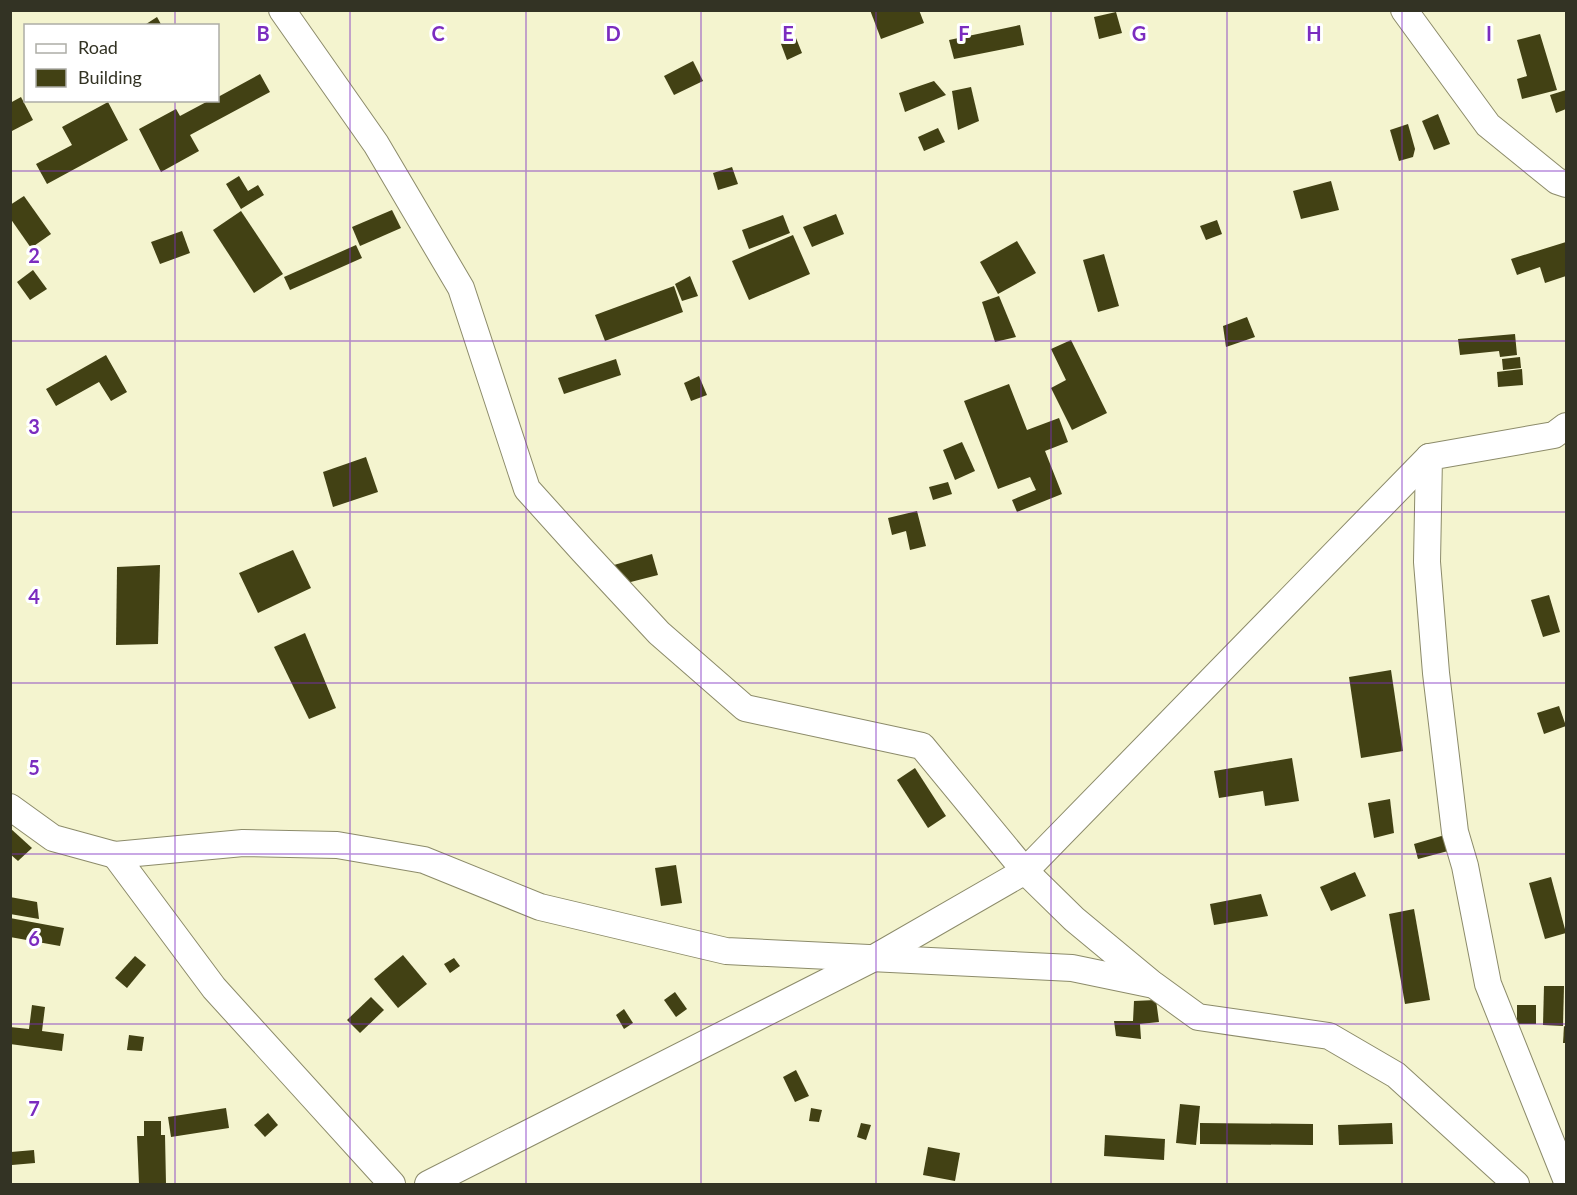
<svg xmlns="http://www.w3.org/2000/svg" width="1577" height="1195" viewBox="0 0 1577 1195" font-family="Lato,sans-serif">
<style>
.building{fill:#424114}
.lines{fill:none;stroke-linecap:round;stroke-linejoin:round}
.minor-casing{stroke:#8c8b6a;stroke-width:28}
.minor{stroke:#fff;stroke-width:26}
.grid{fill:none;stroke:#7b2cbf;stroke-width:1.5;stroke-opacity:0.55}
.grid-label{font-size:20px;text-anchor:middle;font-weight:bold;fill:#7b2cbf;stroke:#fff;stroke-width:6;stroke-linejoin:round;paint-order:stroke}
</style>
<rect width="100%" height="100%" fill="#f4f4cf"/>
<!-- building -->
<g class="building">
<path d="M870,10h49l5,13 -43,16z"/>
<path d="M1116,12l6,21 -23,6 -5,-22z"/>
<path d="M157,17l5,9h-19z"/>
<path d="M1020,25l4,20 -70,14 -5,-19z"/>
<path d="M1540,34l17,56 -35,9 -5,-20 10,-3 -10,-36z"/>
<path d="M796,38l6,15 -15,7 -6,-16z"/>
<path d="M693,61l10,20 -29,14 -10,-19z"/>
<path d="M260,74l10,18 -80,43 9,16 -38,21 -22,-43 37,-20 4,7 30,-16h8v-3z"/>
<path d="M934,81l12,14 -41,17 -6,-19z"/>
<path d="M971,87l8,34 -21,9 -6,-39z"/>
<path d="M1566,90v19l-10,4 -6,-18z"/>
<path d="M21,97l12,23 -23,12v-29z"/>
<path d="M108,102l20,38 -81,44 -11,-20 36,-19 -10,-18z"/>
<path d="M1438,114l12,30 -16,6 -12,-29z"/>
<path d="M1408,124l7,25 -2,8 -14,4 -9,-31z"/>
<path d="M938,128l7,14 -21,9 -6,-14z"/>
<path d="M732,167l6,17 -20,6 -5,-17z"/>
<path d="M239,176l9,15 10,-6 6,10 -23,14 -15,-25z"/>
<path d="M1331,181l8,29 -38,9 -8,-28z"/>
<path d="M24,196l27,38 -20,14 -21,-30v-13z"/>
<path d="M392,210l9,18 -41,18 -8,-19z"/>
<path d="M241,211l42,63 -29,19 -41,-63z"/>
<path d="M836,214l8,20 -32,13 -9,-20z"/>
<path d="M783,215l7,18 -41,16 -7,-19z"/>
<path d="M1217,220l5,14 -16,6 -6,-14z"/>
<path d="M182,231l8,22 -30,11 -9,-22z"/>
<path d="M793,235l17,39 -61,26 -17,-39z"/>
<path d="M1017,241l19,32 -38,21 -18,-32z"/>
<path d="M1566,242v34l-21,7 -5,-16 -23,8 -6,-16z"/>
<path d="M356,245l6,13 -72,32 -6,-13z"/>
<path d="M1104,254l15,52 -21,6 -15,-52z"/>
<path d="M33,270l14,19 -17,11 -13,-18z"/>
<path d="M690,276l8,20 -16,5 -7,-17z"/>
<path d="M674,286l9,26 -78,29 -10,-26z"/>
<path d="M999,296l17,41 -21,5 -13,-40z"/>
<path d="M1247,317l8,20 -29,10 -3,-21z"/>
<path d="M1515,334l2,21 -17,2 -1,-6 -39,4 -2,-16z"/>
<path d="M1071,340l36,73 -35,17 -21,-42 15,-8 -15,-31z"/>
<path d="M106,355l21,37 -16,9 -12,-19 -43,24 -10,-17z"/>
<path d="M1520,357l1,11 -18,2 -1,-11z"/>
<path d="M616,359l5,16 -57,19 -6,-16z"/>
<path d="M1522,369l1,16 -25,2 -1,-15z"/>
<path d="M699,376l8,19 -16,6 -7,-18z"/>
<path d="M1009,384l18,46 32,-12 9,24 -23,9 17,43 -45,18 -5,-12 24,-10 -6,-13 -32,12 -34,-88z"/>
<path d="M962,442l13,29 -20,9 -12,-30z"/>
<path d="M366,457l12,35 -45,15 -10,-35z"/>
<path d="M948,482l4,12 -19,6 -4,-13z"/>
<path d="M917,511l9,35 -16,4 -4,-19 -14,4 -4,-17z"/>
<path d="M293,550l18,38 -53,25 -19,-40z"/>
<path d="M652,554l6,21 -39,10 -5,-20z"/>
<path d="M160,565l-2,79 -42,1 1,-78z"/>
<path d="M1549,595l11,37 -17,5 -12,-37z"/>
<path d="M305,633l31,75 -27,11 -35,-72z"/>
<path d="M1391,670l12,81 -42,7 -12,-81z"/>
<path d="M1559,706l7,20 -22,8 -7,-21z"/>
<path d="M1292,758l7,43 -34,5 -2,-15 -44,7 -5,-27z"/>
<path d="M915,768l31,48 -18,12 -31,-48z"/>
<path d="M1390,799l4,34 -20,5 -6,-35z"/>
<path d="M10,828l22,20 -14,13 -8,-7z"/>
<path d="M1455,832l-7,19 -30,8 -4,-15z"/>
<path d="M676,865l6,38 -21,3 -6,-38z"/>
<path d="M1355,872l11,24 -35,15 -11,-24z"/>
<path d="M1551,877l15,56 -21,6 -16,-56z"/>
<path d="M1261,894l7,22 -54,9 -4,-21z"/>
<path d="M10,897l27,5 2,17 -29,-5z"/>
<path d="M1414,909l16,91 -25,4 -16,-90z"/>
<path d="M10,918l54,10 -4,18 -50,-9z"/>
<path d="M403,955l24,29 -29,24 -24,-29z"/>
<path d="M135,956l11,9 -19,23 -12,-10z"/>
<path d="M454,958l6,8 -10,7 -6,-9z"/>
<path d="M1544,986h20l-1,40 -20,-1z"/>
<path d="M675,992l12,17 -11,8 -12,-17z"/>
<path d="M371,997l13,13 -24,23 -13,-13z"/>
<path d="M1156,1000l3,22 -19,2 1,15 -25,-3 -2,-15h19l1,-20z"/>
<path d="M32,1005l13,2 -3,24 22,3 -2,17 -52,-7v-17l19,2z"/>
<rect x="1517" y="1005" width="19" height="19"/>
<path d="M624,1009l9,14 -9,6 -8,-14z"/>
<path d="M1564,1026l2,1v16h-3z"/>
<path d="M129,1035l15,2 -2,14 -15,-1z"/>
<path d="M796,1070l13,26 -14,6 -12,-25z"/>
<path d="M1180,1104l20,2 -4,39 -20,-2z"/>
<path d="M226,1108l3,20 -58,9 -3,-20z"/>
<path d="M811,1108l11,2 -3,12 -10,-1z"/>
<path d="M268,1113l10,12 -13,12 -11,-12z"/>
<path d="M144,1121h17v14h4l1,49h-27l-2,-48h7z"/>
<path d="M861,1123l10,2 -5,15 -9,-3z"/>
<path d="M1200,1123l113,1v21l-113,-1z"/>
<path d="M1392,1123l1,21 -54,1 -1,-20z"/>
<path d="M1105,1135l60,4 -1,21 -60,-4z"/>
<path d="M928,1147l32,6 -5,28 -32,-6z"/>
<path d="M34,1150l1,13 -23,2 -1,-13z"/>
</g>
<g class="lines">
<!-- minor casing -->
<g class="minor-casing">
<g id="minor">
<path d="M282,10l94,134 85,144 66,201 56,62 76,82 86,75 177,38 103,125 49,48 76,63"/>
<path d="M1404,10l84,115 69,56 9,3"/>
<path d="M1566,426l-12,9 -125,22 -2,105 9,111 19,159 10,34 23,118 78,195"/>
<path d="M10,807l43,31 62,17 128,-12 94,2 87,15 116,47 186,44 346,17 82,17 44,32 131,19 67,39 120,109"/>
<path d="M115,855l99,133 178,196"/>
<path d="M428,1184l446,-226 151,-87 404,-414"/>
</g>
</g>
<!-- minor -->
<use href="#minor" class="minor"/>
</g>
<!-- grid -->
<path class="grid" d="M175,10v16M350,10v1174M526,10v1174M701,10v1174M876,10v1174M1051,10v1174M1227,10v1174M1402,10v1174M175,100v1084M10,171h1556M10,341h1556M10,512h1556M10,683h1556M10,854h1556M10,1024h1556"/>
<g class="grid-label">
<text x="263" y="41">B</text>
<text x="438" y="41">C</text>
<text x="613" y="41">D</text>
<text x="788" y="41">E</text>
<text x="964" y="41">F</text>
<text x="1139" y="41">G</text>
<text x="1314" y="41">H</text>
<text x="1489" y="41">I</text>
<text x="34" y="263">2</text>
<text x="34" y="434">3</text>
<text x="34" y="604">4</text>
<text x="34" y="775">5</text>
<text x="34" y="946">6</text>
<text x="34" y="1116">7</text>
</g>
<!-- border -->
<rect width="1577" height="1195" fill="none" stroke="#333324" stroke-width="24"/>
<!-- legend -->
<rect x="24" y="24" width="195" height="78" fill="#ffffff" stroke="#adada7" stroke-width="1.5"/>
<rect x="36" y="44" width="30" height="9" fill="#ffffff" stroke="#adada7" stroke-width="1.5"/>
<text x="78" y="54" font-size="18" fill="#333324">Road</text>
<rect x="36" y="69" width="30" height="18" fill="#424114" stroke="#adada7" stroke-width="1.5"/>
<text x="78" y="84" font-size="18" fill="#333324">Building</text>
</svg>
